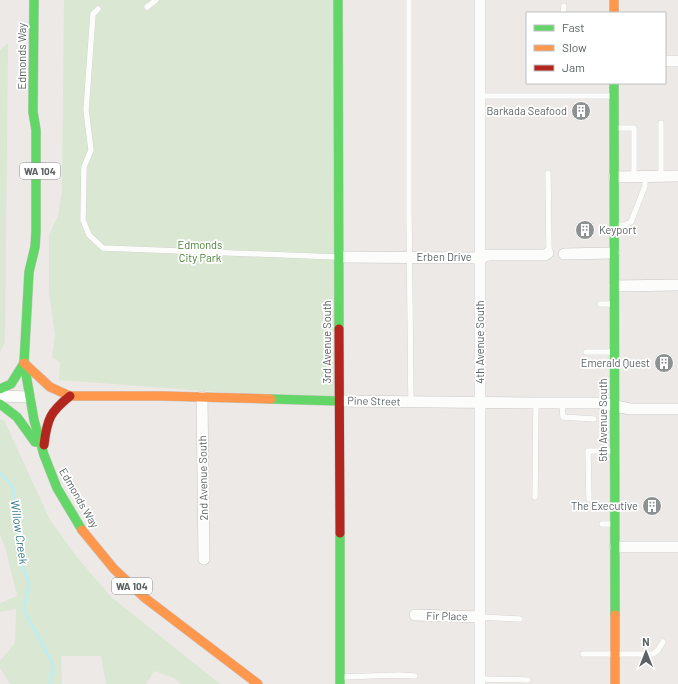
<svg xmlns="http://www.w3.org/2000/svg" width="678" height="684" viewBox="0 0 678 684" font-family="Barlow,sans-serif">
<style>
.green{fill:#dae7d2}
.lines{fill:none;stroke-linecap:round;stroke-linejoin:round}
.stream{stroke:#bbeef5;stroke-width:2.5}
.lane-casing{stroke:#c8c7c6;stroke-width:6}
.street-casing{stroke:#c8c7c6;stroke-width:12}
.fast-casing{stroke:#c8c7c6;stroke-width:10}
.slow-casing{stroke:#c8c7c6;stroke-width:10}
.jam-casing{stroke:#c8c7c6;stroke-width:10}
.lane{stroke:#fcfcfb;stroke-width:5.5}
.street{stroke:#fcfcfb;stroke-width:11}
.fast{stroke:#63d668;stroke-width:9}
.slow{stroke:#ff974d;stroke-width:9}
.jam{stroke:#b3261e;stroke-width:9}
.labels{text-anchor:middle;stroke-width:3.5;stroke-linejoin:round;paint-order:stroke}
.shield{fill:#fff;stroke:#8d9192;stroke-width:1}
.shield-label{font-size:10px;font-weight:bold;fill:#5c6264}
.street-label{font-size:11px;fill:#5c6264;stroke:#fff}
.poi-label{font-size:11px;fill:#5c6264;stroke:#fff;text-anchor:end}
.park-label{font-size:11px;fill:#498037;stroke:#fff}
.water-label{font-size:12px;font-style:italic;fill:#38798b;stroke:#fff}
</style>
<rect width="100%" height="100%" fill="#ece9e6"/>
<!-- green -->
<g class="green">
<path d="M64,0h274l1,401 -280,-21 1,-18 -8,-5 3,-22 -6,-42v-58l9,-19 4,-25z"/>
<path d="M8,43l-3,299 -5,10v-302z"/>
<path d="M0,419l4,1 46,100 26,36 35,41 109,87h-39l-7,-6 -20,-7 -8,13h-40l-5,-28h-40l1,28h-52l-10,-16v-7l15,-18 1,-34 -16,3v-9l17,-7 -11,-46 -6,-16z"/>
</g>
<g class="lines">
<!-- stream -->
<path class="stream" d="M0,473l13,14 7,72 9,24 -5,27 29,55 -3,19"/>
<!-- lane casing -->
<g class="lane-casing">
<g id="lane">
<path d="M409,0v216l2,186"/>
<path d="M147,7l9,-7"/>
<path d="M98,9l-5,5 -7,96 5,40 -7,17 -1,53 6,15 14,13 234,9"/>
<path d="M563,13l1,-7"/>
<path d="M480,96h133"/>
<path d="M616,128h18v48"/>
<path d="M548,173l1,76 -1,4"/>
<path d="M661,176v-53"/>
<path d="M615,225h10l6,-3 14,-36v-10"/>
<path d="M600,304h14"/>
<path d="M586,352h28"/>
<path d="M562,403l1,14 31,2"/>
<path d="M535,497l1,-94"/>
<path d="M589,499l-1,-48h26"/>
<path d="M602,524h13"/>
<path d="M480,617l40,2"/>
<path d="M583,654h70l5,-4 5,-8"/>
<path d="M341,677l57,-2 17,1"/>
<path d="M480,679l48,1"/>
</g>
</g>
<!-- street casing -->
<g class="street-casing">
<g id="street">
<path d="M480,0v684"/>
<path d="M665,61h13"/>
<path d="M614,177l64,-1"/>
<path d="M564,254l50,-1"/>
<path d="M339,257l141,1 8,-3h57l3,-2"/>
<path d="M615,286l63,-1"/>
<path d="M0,396l29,1"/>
<path d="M202,397l2,162"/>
<path d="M339,401l197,2h65l29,6h48"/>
<path d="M615,547h63"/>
<path d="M415,615l65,2"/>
</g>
</g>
<!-- fast casing -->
<g class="fast-casing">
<g id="fast">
<path d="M34,0l-1,112 3,18v102l-1,15 -6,25 -5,91 10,57 10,35 13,33 25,42"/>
<path d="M338,0l1,329"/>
<path d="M614,83l1,532"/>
<path d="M0,389l11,-5 13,-21"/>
<path d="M271,399l68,2"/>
<path d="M0,404l17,13 18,25"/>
<path d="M340,533v151"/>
</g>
</g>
<!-- slow casing -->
<g class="slow-casing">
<g id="slow">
<path d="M614,0v13"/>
<path d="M24,363l26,24 20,9"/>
<path d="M70,396h92l109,3"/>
<path d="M82,530l32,39 31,29 113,86"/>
<path d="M615,615v69"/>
</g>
</g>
<!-- jam casing -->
<g class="jam-casing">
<g id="jam">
<path d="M339,329l1,204"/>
<path d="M44,445c3,-26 6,-33 26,-49"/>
</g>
</g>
<!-- lane -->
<use href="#lane" class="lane"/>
<!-- street -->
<use href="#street" class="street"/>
<!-- fast -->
<use href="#fast" class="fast"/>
<!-- slow -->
<use href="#slow" class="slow"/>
<!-- jam -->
<use href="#jam" class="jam"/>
</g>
<!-- icons -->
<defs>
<g id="building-disc" transform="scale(1)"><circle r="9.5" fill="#8e9192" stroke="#fff"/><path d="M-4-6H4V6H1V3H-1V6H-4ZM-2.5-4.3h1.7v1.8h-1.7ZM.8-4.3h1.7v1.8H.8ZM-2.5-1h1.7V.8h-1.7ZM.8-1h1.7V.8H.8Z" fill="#fff"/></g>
</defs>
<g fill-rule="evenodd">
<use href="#building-disc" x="581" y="111"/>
<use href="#building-disc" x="585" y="230"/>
<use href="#building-disc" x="664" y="363"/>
<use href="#building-disc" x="652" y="506"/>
</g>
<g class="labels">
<!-- shield labels -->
<g class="shield">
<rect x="20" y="163" width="40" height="16" rx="3"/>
<rect x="112" y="578" width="40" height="16" rx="3"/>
</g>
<g class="shield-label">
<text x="40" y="175">WA 104</text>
<text x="132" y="590">WA 104</text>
</g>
<!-- street labels -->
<g class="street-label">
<text transform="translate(22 56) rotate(-90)" y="4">Edmonds Way</text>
<text x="444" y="261">Erben Drive</text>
<text transform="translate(327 342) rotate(-90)" y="4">3rd Avenue South</text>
<text transform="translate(480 342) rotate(-90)" y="4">4th Avenue South</text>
<text transform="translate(374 401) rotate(1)" y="4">Pine Street</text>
<text transform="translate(603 420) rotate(-90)" y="4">5th Avenue South</text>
<text transform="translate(203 478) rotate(-91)" y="4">2nd Avenue South</text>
<text transform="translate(79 498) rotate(60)" y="4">Edmonds Way</text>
<text transform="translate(447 616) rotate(1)" y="4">Fir Place</text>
</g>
<!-- poi labels -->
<g class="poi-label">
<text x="567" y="115">Barkada Seafood</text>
<text x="599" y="234" text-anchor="start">Keyport</text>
<text x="650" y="367">Emerald Quest</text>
<text x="638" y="510">The Executive</text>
</g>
<!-- park labels -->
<g class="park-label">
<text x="200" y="249">Edmonds<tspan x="200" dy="13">City Park</tspan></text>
</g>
<!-- water labels -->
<g class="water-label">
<text transform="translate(19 532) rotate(82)" y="4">Willow Creek</text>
</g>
</g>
<!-- legend -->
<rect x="526" y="12" width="140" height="72" fill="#ffffff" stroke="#bec0c1"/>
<rect x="534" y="25" width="20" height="6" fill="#63d668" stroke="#bec0c1"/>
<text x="562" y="32" font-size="12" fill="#5c6264">Fast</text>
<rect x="534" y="45" width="20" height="6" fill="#ff974d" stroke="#bec0c1"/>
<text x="562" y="52" font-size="12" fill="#5c6264">Slow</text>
<rect x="534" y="65" width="20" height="6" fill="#b3261e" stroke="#bec0c1"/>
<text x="562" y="72" font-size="12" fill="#5c6264">Jam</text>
<!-- north arrow -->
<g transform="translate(646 652)" stroke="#ffffff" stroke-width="3" paint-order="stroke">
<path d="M0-3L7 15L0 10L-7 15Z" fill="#5c6264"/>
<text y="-6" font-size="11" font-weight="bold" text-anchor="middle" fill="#5c6264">N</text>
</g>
</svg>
